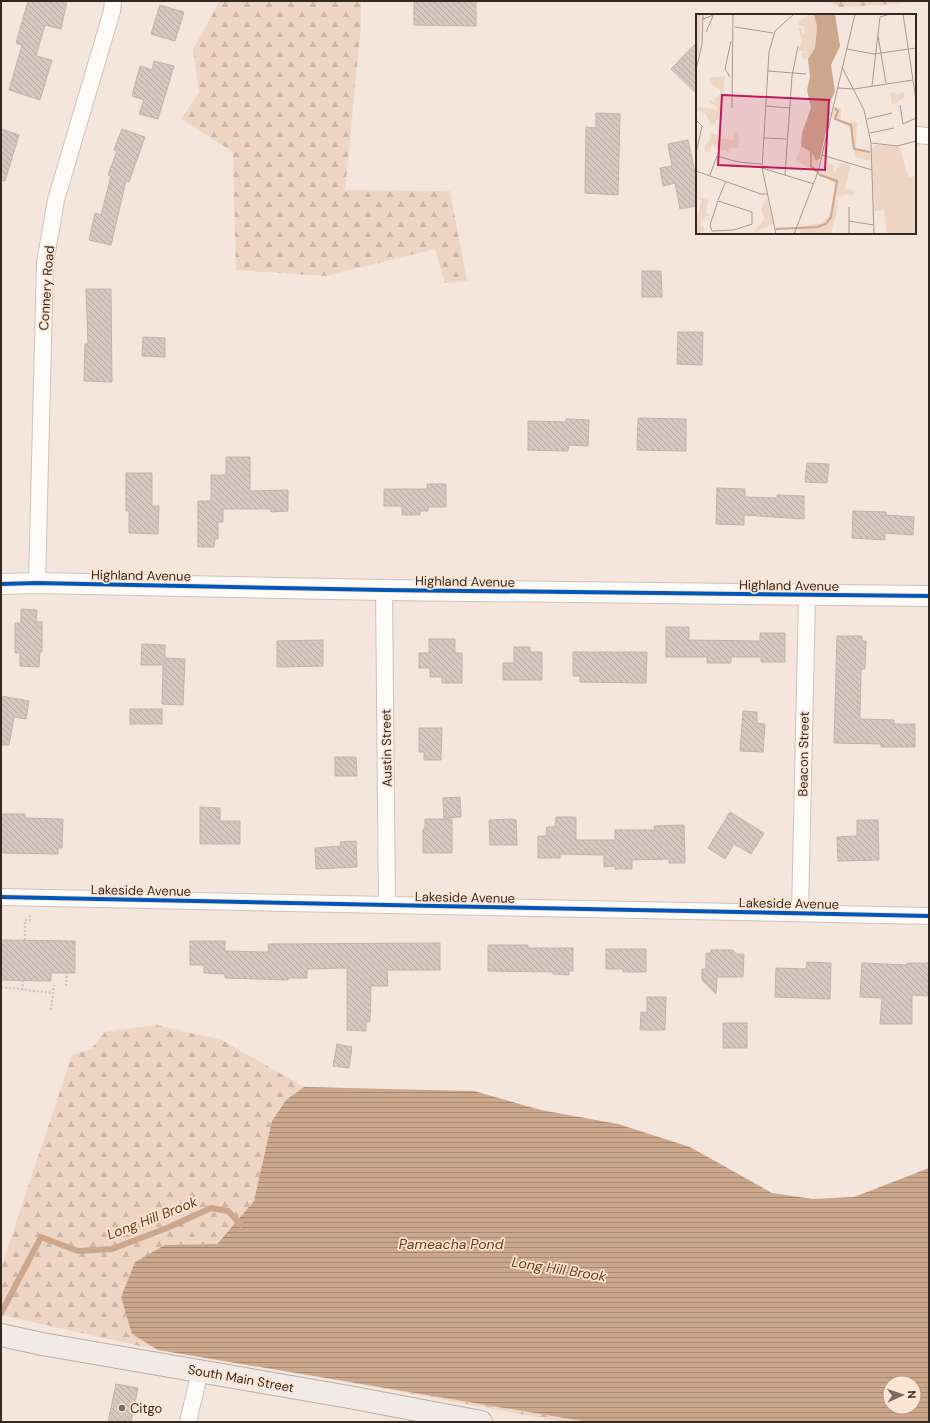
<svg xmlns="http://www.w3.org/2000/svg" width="930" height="1423" viewBox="0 0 930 1423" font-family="'DM Sans',sans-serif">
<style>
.forest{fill:url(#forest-firs)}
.water{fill:url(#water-rules);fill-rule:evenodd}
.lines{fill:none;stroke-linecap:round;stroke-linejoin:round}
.stream{stroke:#cda78c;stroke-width:6}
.building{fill:url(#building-back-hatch);stroke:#c0b4ad}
.minor-casing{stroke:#cec2ba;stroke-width:18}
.tertiary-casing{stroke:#cec2ba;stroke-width:22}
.primary-casing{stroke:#bcada2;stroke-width:24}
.path{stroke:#cdc8c5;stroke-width:2.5;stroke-dasharray:2 2;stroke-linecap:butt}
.minor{stroke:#fdfbfa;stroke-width:16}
.tertiary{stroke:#fdfbfa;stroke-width:20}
.primary{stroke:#f1eae6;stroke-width:22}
.cycleway-casing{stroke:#fde5d4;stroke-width:6}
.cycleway{stroke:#0057b8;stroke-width:4}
.poi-dot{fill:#776b63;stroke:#fde5d4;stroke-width:1.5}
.labels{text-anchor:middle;stroke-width:3.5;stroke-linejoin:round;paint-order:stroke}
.street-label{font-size:13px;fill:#342921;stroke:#fde5d4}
.poi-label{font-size:13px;fill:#342921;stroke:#fde5d4;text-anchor:start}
.water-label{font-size:14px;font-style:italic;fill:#6a3a11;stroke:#fde5d4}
.inset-river{fill:none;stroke:#cda78c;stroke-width:2}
.inset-road{fill:none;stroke:#a79a92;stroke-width:1}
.view{fill:#c2185b;fill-opacity:0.15;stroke:#c2185b;stroke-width:2}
.inset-edge{fill:none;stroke:#342921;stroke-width:2}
</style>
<defs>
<pattern id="forest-firs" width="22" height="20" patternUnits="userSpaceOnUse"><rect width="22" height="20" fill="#eed5c4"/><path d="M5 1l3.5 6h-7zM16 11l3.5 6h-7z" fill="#cdb7a8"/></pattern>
<pattern id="water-rules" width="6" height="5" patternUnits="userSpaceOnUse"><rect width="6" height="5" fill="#cda78c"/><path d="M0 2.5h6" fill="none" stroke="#a78872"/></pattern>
<pattern id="building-back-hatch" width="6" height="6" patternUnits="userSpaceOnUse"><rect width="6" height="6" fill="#d4c8c0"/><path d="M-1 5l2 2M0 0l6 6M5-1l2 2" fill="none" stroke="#b7aca5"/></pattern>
</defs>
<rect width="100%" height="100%" fill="#f4e6dd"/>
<!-- forest -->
<g class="forest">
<path d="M220,1h141v25l-16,164 105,1 17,90 -22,2 -10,-34 -109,27 -90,-6 -3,-118 -52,-33 18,-27 -6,-43z"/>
<path d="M827,1h84l-14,3 -57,3z"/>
<path d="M156,1025l66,15 82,47 -18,13 -14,21 -18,80 -38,43 -51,1 -30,17 -14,35 11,37 26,16 -157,-35v-47l71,-213 19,-6 14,-17z"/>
<path d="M342,1381l246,41h-24z"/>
</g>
<!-- water -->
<path class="water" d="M304,1087l170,4 67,19 77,14 72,23 82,46 41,6 41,-2 75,-29v254h-341l-430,-72 -26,-16 -11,-37 14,-35 30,-17 52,-1 37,-43 18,-80 14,-21zM890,1383h24v24h-24z"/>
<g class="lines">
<!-- stream -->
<path class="stream" d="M1,1313l40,-76 37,14 34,-2 55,-21 44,-20 17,3 13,14"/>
</g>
<!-- building -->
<g class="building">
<path d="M28,1h39l-6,28 -16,-4 -9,31 16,4 -12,40 -31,-10 13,-45 -6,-2z"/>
<path d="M414,1h62v25l-62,-1z"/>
<path d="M160,5l24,7 -9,29 -24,-7z"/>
<path d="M697,42v52l-26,-25z"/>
<path d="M154,61l20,5 -16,53 -19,-5 5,-14 -12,-4 8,-30 12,4z"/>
<path d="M596,113l24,1 -2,81 -33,-2 1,-66 10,1z"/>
<path d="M1,129l18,6 -14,46 -4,-1z"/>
<path d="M122,129l23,8 -16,45 -3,-1 -15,64 -22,-5 6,-27 6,2 10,-39 -3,-1 9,-24 -3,-1z"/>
<path d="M688,140l7,32h2v34l-17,3 -5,-26 -12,3 -3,-18 12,-2 -4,-22z"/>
<path d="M642,271h19l1,26h-20z"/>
<path d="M86,289h25l1,93 -28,-1 1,-37h3z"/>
<path d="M678,332h25l-1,33 -25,-1z"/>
<path d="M143,337l22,1v19l-23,-1z"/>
<path d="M638,418l48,1v32l-49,-1z"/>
<path d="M566,419l23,1 -1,26 -19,-1 -1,6 -40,-1v-29l38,1z"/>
<path d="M226,457h24v34l38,-1v21l-17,1v-3h-48v13h-5v17h-3l-1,8h-16v-46h13v-26h15z"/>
<path d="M807,463l22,1 -2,19 -22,-1z"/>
<path d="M126,473h26v33h7l-1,28 -29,-1v-22h-3z"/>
<path d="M427,484h19v23h-18v4h-8v4h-18v-9h-18v-17h43z"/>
<path d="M717,488l28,1v8l32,1v-3l27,1v23l-60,-4v10l-28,-1z"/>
<path d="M853,511l33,1v3l28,2 -1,18 -28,-2v7l-33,-2z"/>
<path d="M21,609l16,1 -1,12h6v30h-2l-1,15 -19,-1v-13h-5v-30h6z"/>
<path d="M666,627h23v13l71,1v-8h25v29h-24v-5h-30v6h-24v-6h-41z"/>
<path d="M837,636h25v5h4l-1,28h-4l-1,50 34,1v4h21v23h-34v-3l-47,-1z"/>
<path d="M429,639h26v14h7v30h-20v-6h-12v-9h-11v-15h10z"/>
<path d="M323,640v26l-46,1v-26z"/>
<path d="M142,644l23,1v13l20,1 -2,46 -21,-1 1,-39h-22z"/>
<path d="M514,647h16v5h12v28h-39v-17h11z"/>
<path d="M573,652h74l-1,31 -66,-1v-6h-7z"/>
<path d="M1,696l28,5 -3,18 -12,-2 -5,28h-8z"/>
<rect x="130" y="709" width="32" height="15"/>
<path d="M743,711l14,1v11l8,1 -2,28 -23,-1z"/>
<path d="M419,728h23l-1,32h-17v-8h-5z"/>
<path d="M335,757h21l1,19h-22z"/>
<path d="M460,797l1,20 -17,1 -1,-20z"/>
<path d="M200,807l20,1v13h20v23h-40z"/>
<path d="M730,812l34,21 -13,21 -17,-10 -9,15 -17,-11z"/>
<path d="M1,814h24v4l38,1 -1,29h-4v6l-57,-1z"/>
<path d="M556,817h20v23h39v-10h40l-1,-4 30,-1 1,38h-16v-4l-37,1v9h-17v-3l-11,1v-12l-44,-1v4h-22v-22h8l1,-9h8z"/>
<path d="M425,819h27v34h-29v-24h2z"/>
<path d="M512,819l4,1 1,25h-27l-1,-25z"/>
<path d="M857,820h21l1,40 -41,1 -1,-24 20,-1z"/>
<path d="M356,841l1,26 -41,2 -1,-21 26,-2 -1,-4z"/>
<path d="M1,940l74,1v32h-24v8l-50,-1z"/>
<path d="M190,941h35v10l44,1 -1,-8 172,-1v27h-53l1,16h-17l-1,36h-4v9l-19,-1v-62l-38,1 -2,1v8h-19v2l-63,-2v-4l-21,-1v-8h-14z"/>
<path d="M488,945h40v3h45v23h-4v4l-16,-1v-2l-65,-1z"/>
<path d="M606,949h40v23h-23v-3h-17z"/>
<path d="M711,950h22l3,4h8l-1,23h-26l-1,17 -14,-14v-11h4v-16h5z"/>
<path d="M807,962l24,1 -1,36 -55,-2 1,-29 30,1z"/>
<path d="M862,963l45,2v-2h22l-1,33 -16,-1v29h-32l2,-26 -22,-1z"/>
<path d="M647,997h19l-1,33h-25l1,-18 6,1z"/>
<rect x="723" y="1023" width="24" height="25"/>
<path d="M337,1044l15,3 -3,21 -16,-2z"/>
<path d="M116,1384l22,4 -7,34h-23z"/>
</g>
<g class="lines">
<!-- minor casing -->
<g class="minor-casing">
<g id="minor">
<path d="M915,135l14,1"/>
<path d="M37,583l8,-320 11,-63 56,-189 1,-10"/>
<path d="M384,590l3,315"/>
<path d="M1,897l928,19"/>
<path d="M800,913l7,-317"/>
<path d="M188,1422l12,-51"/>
</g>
</g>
<!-- tertiary casing -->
<g class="tertiary-casing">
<path id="tertiary" d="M1,584l36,-1 347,7 545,6"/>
</g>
<!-- primary casing -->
<g class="primary-casing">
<path id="primary" d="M1,1335l41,9 307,53 132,25"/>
</g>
<!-- path -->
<g class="path">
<path d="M25,940v-20h5v-6"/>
<path d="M66,986l1,-13"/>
<path d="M1,987l52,6"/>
<path d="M22,990l1,-9"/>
<path d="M51,1010l3,-25"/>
</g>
<!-- minor -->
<use href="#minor" class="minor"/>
<!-- tertiary -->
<use href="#tertiary" class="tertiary"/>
<!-- primary -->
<use href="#primary" class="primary"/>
<!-- cycleway casing -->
<g class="cycleway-casing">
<g id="cycleway">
<path d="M1,584l36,-1 347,7 545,6"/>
<path d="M1,897l928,19"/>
</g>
</g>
<!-- cycleway -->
<use href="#cycleway" class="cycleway"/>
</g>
<!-- markers -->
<circle class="poi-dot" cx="122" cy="1408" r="4"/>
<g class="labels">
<!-- street labels -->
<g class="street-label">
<text transform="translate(46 288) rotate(-86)" y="5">Connery Road</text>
<text transform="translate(141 575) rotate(1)" y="5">Highland Avenue</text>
<text transform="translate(465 581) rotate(1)" y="5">Highland Avenue</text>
<text transform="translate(789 585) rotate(1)" y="5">Highland Avenue</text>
<text transform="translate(386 748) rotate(-91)" y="5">Austin Street</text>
<text transform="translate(803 754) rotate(-89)" y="5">Beacon Street</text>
<text transform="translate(141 890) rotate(1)" y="5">Lakeside Avenue</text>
<text transform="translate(465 897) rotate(1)" y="5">Lakeside Avenue</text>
<text transform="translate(789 903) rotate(1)" y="5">Lakeside Avenue</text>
<text transform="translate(241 1378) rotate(10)" y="5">South Main Street</text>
</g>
<!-- poi labels -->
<g class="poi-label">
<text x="130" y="1413">Citgo</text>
</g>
<!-- water labels -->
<g class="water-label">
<text transform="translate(152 1218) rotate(-21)" y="5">Long Hill Brook</text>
<text x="451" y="1249">Pameacha Pond</text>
<text transform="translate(559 1269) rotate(9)" y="5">Long Hill Brook</text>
</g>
</g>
<!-- overview -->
<g transform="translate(696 14)">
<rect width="220" height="220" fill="#f4e6dd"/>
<path d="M0,0h5l-1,32 -4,18z" fill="#eed5c4"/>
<path d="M114,0h4l3,12 -2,22 -7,11 -6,-1 -1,-5 8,-1 -11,-2 4,-8 -4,-15 4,1v6l3,-1 -2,-7 -5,-1 2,-5zM29,62l-5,41 -6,8h-3l-5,-11 -10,-4v-4l21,4v-3l-9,-5 2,-2 7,4 -3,-4 5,-4 2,-6 -8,-4 -4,-8zM199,78l2,3 7,-3 1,5 -10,7 -4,-1v-10zM138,93l7,2v12l19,2 -3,1 -1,24 14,3v10l-15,-4 -5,-30 -18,-9zM45,117l-3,2 1,15h-9l-2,4 -16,-7 -3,8 -3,-1 -2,-6 7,-8 -2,-6 9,3v3l15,2 1,-8zM105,132l11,7v4l8,1 -4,13 -20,-10zM132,149l6,2v8l7,-10 10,2 -6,23 10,3 -1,3 -18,3 2,10 -7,27h-30l-4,-7 25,-4 8,-9 5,-30 -14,-10 5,-3zM1,182l11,4 -2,12 5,4h-5l-5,7v4h3l-1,7h-7l1,-19 5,-14zM71,183l6,27 -21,10 13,-15 -4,-9z" fill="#eed5c4"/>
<path d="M180,131l24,2 8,30 8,-1v58h-29l-3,-24 -10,1 -2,-63z" fill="#eed5c4"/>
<path d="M118,0h21l5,32 -9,19 4,26 -7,16 2,6 -10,45 -4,3 -4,-8 -11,-7 1,-13 9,-25 -4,-18 3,-13 -2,-18 7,-11 2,-22z" fill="#cda78c"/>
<path class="inset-river" d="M139,94l3,3 -3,8 16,6 3,24 16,3M80,215l41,-2 9,-3 5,-7 6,-36 -17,-6 -9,-9v-15"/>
<path class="inset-road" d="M207,0l13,86M7,5l13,-5M39,13l38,6M10,18l7,-16M182,22l8,47M151,35l27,5 42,-6M146,53l22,43 7,33 26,3 19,-5M0,56l6,-26 1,-30M72,57l38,3M34,63l-5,-8 6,-28M176,72l8,-69 10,-3M142,74l16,1 59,-9M204,91l3,19 13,-6M70,92l24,2M36,94l1,-94M171,105l25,-6M0,106l6,6 -6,27M174,119l24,-5M68,124l23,1M175,129l3,91M126,141l50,15M66,154l52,16M0,157l65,23h6M14,161l7,-19 21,6 24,2M89,161l7,-99 6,-30M22,186l8,-19M22,187l34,11v12l-18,6 -22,1 -2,-6zM153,207l25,4M80,220l-14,-66 7,-116 6,-21 19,-17M98,220l24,-62 37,-158M153,220v-27"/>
<path class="view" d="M26,81l107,5 -4,70 -107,-5z"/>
<rect width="220" height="220" class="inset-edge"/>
</g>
<!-- border -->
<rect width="930" height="1423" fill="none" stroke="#342921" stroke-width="4"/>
<!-- north arrow -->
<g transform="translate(902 1395) rotate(87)"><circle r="19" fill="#fde5d4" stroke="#ad9a8c"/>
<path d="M0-3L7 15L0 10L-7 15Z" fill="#776b63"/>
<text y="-6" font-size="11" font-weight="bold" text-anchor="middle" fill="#342921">N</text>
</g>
</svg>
